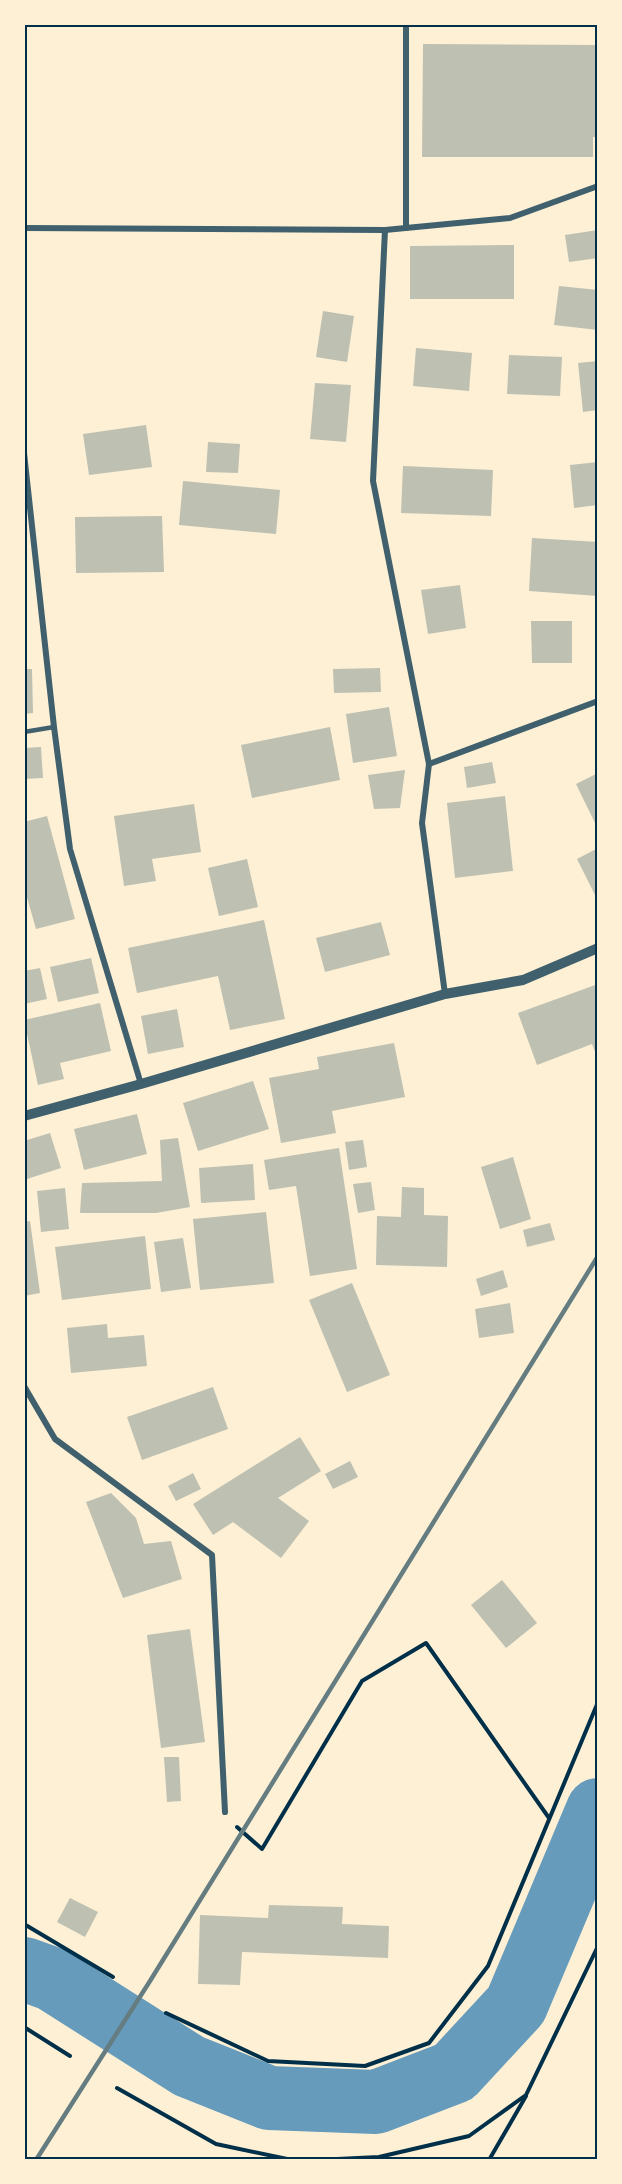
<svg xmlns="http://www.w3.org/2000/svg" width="622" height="2184" viewBox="0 0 622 2184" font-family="'Source Sans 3',sans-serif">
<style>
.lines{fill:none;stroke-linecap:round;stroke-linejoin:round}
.river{stroke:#669bbc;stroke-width:64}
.building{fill:#bec0b2}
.path{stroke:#003049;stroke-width:4}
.service{stroke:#3f606c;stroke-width:4.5}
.minor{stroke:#3f606c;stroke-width:6}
.tertiary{stroke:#3f606c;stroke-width:10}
.rail{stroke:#657d81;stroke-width:4.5}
.neatline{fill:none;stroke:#003049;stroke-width:2}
</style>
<rect width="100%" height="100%" fill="#fdf0d5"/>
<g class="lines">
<!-- river -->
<path class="river" d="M24,1969l28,10 137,87 80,32 107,4 78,-30 62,-67 82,-195"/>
</g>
<!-- building -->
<g class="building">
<path d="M423,44l175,1v92h-5v20h-171z"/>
<path d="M598,230v28l-29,4 -4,-27z"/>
<path d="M514,245v54h-104v-53z"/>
<path d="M559,286l39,4v40l-44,-5z"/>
<path d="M323,311l31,5 -7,46 -31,-5z"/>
<path d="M416,348l56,5 -3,38 -56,-5z"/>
<path d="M509,355l53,2 -2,39 -53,-2z"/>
<path d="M598,361v49l-15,2 -5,-49z"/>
<path d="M315,383l36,2 -5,57 -36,-3z"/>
<path d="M146,425l6,42 -63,8 -6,-41z"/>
<path d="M208,442l32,2 -2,29 -32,-1z"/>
<path d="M598,462v43l-24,3 -4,-43z"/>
<path d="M403,466l90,4 -2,46 -90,-3z"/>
<path d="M183,481l97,9 -4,44 -97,-9z"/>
<path d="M162,516l2,56 -88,1 -1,-56z"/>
<path d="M532,538l66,4v54l-69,-5z"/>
<path d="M460,585l6,43 -38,6 -7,-44z"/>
<path d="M531,621h41v42h-40z"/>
<path d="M380,668l1,24 -47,1 -1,-24z"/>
<path d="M24,669h8l1,44 -9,1z"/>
<path d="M389,707l8,49 -44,7 -7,-49z"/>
<path d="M330,727l10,53 -88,18 -11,-53z"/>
<path d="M41,747l2,31 -19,1v-31z"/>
<path d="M492,762l4,21 -29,5 -3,-21z"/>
<path d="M405,770l-5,38 -26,1 -6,-34z"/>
<path d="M598,773v56l-22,-45z"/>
<path d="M505,796l8,75 -58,7 -8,-75z"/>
<path d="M194,804l7,48 -49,7 4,22 -32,5 -10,-70z"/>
<path d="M47,816l28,103 -39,10 -12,-42v-65z"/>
<path d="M598,848v53l-21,-42z"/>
<path d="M247,859l11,48 -39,9 -11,-48z"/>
<path d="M264,920l21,99 -55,11 -12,-54 -81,17 -9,-45z"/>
<path d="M381,922l9,33 -65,17 -9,-34z"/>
<path d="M91,958l8,35 -41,9 -8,-35z"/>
<path d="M40,968l7,31 -23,5v-33z"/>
<path d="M598,984v75l-6,-15 -55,21 -19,-52z"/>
<path d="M100,1003l11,48 -51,12 4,16 -26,6 -14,-65z"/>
<path d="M177,1009l7,38 -36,7 -7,-38z"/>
<path d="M394,1043l11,54 -73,14 4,22 -55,10 -12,-65 50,-9 -2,-12z"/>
<path d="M253,1081l16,48 -71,22 -15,-48z"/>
<path d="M137,1114l10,40 -63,16 -10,-41z"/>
<path d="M50,1133l11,35 -37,12v-39z"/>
<path d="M178,1138l12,69 -34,6h-76l2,-30 80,-2 -2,-41z"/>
<path d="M363,1140l4,27 -18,3 -4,-28z"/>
<path d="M339,1148l18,121 -47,7 -14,-90 -27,4 -5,-30z"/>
<path d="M513,1157l18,62 -31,10 -19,-62z"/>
<path d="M253,1164l2,36 -54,3 -2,-35z"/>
<path d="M371,1182l4,28 -17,3 -5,-29z"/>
<path d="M402,1187l22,1v27l24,1 -1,51 -71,-2 1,-49 24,1z"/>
<path d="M65,1188l4,41 -28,3 -4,-41z"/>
<path d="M266,1212l8,71 -74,7 -7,-71z"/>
<path d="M30,1221l10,72 -16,3v-74z"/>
<path d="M550,1223l5,17 -28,7 -4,-17z"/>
<path d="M145,1236l6,53 -89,11 -7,-53z"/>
<path d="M183,1238l8,50 -30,4 -7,-50z"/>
<path d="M503,1270l5,17 -27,9 -5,-17z"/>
<path d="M352,1283l38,92 -43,17 -38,-92z"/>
<path d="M510,1303l4,30 -35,5 -4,-29z"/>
<path d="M107,1324l1,14 36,-3 3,31 -76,7 -4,-45z"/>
<path d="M213,1387l15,42 -86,31 -15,-43z"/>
<path d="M300,1437l21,34 -43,27 31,23 -28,37 -48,-36 -20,13 -20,-31z"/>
<path d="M350,1461l8,16 -25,12 -8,-15z"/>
<path d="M193,1473l8,16 -25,12 -8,-15z"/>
<path d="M111,1493l25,25 8,26 27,-3 11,38 -59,19 -37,-96z"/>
<path d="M502,1580l35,43 -31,25 -35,-43z"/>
<path d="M190,1629l15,113 -44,6 -14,-113z"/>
<path d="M164,1757h15l2,44 -14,1z"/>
<path d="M70,1898l28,14 -13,25 -28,-15z"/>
<path d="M269,1905l74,2 -1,17 47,2 -1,32 -146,-6 -2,33 -42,-1 2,-69 68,3z"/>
</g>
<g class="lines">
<!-- path -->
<g class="path">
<path d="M237,1827l25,22 100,-168 64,-38 123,175"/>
<path d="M24,1924l89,53"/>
<path d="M166,2013l102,48 97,5 64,-23 59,-77 110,-264"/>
<path d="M24,2027l46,29"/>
<path d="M117,2088l99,56 76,16"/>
<path d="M316,2160l63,-3 90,-21 57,-41 72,-149"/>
<path d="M489,2160l37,-64"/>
</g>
<!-- service -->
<path class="service" d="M24,732l30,-5"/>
<!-- minor -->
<g class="minor">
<path d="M406,24v204"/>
<path d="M24,228l361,2 125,-12 88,-32"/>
<path d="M385,230l-12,251 56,283 -7,59 23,171"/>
<path d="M24,453l30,274 16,122 71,235"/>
<path d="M429,764l169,-63"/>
<path d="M24,1386l31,53 157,116 13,257"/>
</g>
<!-- tertiary -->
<path class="tertiary" d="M24,1116l117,-32 304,-90 78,-14 75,-32"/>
<!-- rail -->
<path class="rail" d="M36,2160l114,-179 448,-725"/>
</g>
<!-- border -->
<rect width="622" height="2184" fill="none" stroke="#fdf0d5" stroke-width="51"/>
<rect x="26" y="26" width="570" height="2132" class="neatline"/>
</svg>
